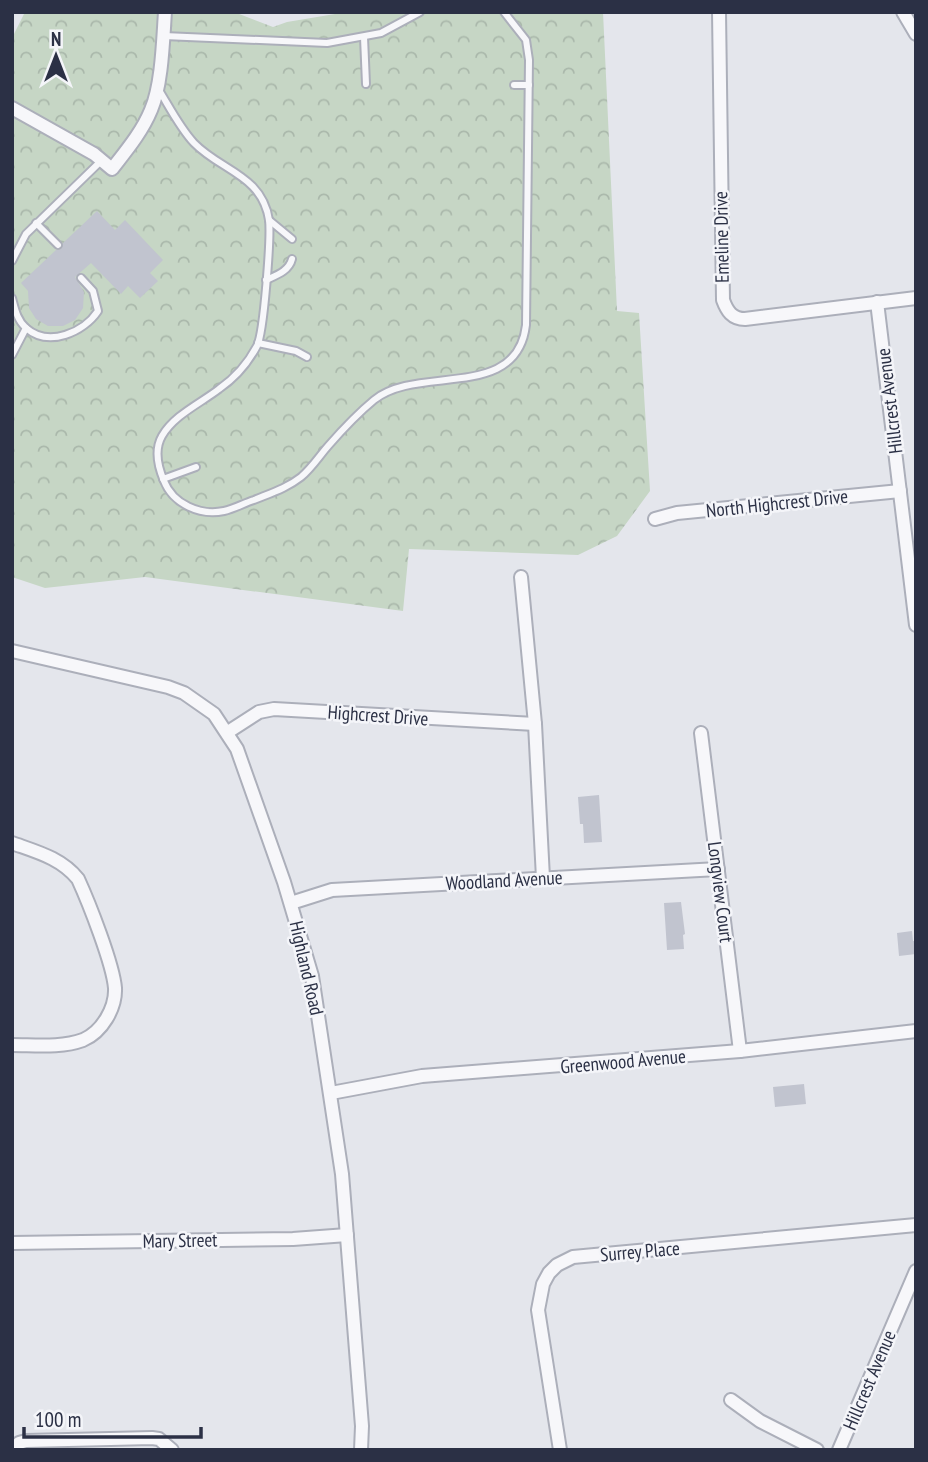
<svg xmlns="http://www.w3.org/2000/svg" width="928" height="1462" viewBox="0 0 928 1462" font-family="'PT Sans Narrow',sans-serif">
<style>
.forest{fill:url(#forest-crowns)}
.building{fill:#c1c4cf}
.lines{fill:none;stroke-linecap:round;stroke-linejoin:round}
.service-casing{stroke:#acafba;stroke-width:10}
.minor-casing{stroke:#acafba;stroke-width:16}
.service{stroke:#f7f7fa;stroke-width:6}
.minor{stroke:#f7f7fa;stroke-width:12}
.labels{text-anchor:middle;stroke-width:5;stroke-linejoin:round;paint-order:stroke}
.street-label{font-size:19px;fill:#2b3045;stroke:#f4f5f9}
</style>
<defs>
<pattern id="forest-crowns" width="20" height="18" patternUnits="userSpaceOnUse" patternTransform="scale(1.75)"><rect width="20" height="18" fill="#c6d6c5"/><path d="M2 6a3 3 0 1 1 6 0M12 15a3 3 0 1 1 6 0" fill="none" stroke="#aab8ab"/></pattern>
</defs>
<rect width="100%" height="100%" fill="#e4e6ec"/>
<!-- forest -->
<path class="forest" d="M25,12h209l39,15 14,-5 60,-10h256l14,299 22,2 11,178 -33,45 -39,19 -169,-6 -6,62 -258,-34 -100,11 -33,-11v-539z"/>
<!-- building -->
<g class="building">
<path d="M97,211l18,19 10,-10 38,40 -13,13 8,8 -18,17 -12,-12 -7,8 -30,-31 -16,14 9,15 -1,16 -8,12 -12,6h-15l-12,-7 -7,-11 -1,-17 -7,-8 35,-33 5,-1 2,-6z"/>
<path d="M599,795l3,47 -18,1 -1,-19h-3l-2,-27z"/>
<path d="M681,902l4,32 -2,1 1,14 -17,1 -3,-47z"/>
<path d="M912,931l1,10h3v13l-17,2 -2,-23z"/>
<path d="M804,1084l2,20 -31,3 -2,-20z"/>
</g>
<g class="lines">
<!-- service casing -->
<g class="service-casing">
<g id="service">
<path d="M164,36l163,7 54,-10 39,-21"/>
<path d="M364,37l2,47"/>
<path d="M514,85h15"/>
<path d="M159,90c11,18 21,38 35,53 27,28 68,32 75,77 2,17 -5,112 -12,126 -9,17 -22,32 -38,43 -18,14 -45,26 -57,47 -8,14 -4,31 2,45 9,23 36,35 60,30 10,-2 20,-8 30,-11 17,-7 33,-12 47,-23 11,-9 19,-22 28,-32 14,-16 28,-31 45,-45 44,-36 143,2 152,-75l3,-265 -3,-20 -22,-28"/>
<path d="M269,220l23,19"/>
<path d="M36,223l22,22"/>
<path d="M12,261l14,-27 75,-73"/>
<path d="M266,280c11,-5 23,-9 26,-21"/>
<path d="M12,298c3,11 5,22 14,30 23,20 58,4 72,-17l-5,-20 -12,-13"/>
<path d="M258,343l38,8 11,6"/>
<path d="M12,355l14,-27"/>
<path d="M163,479l33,-12"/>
</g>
</g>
<!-- minor casing -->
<g class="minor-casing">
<g id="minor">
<path d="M719,12l4,288c4,11 9,19 22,19l171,-21"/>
<path d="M903,12l13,22"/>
<path d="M12,108l82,46 18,15c14,-18 30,-37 39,-59 11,-25 12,-70 14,-98"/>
<path d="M877,302l39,323"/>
<path d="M655,519l22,-6 223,-22"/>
<path d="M521,577l14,147 8,154"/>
<path d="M12,651l156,36 16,6 30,21 23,35 47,133 28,94 30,198 20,252 -1,24"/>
<path d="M228,732l31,-20 15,-3 261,15"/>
<path d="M701,733l39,318"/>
<path d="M12,843c25,9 49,15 66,36 11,24 35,85 37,109 1,20 -13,44 -32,52 -22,8 -48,5 -71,5"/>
<path d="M291,903l41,-13 386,-21"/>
<path d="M331,1093l91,-17 318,-25 176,-20"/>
<path d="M12,1243l281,-4 54,-4"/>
<path d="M731,1400l29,21 57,29"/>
<path d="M13,1450l6,-7 7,-2 126,-3 7,1 13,11"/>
<path d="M560,1450l-22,-140 5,-26 6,-11 8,-8 16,-8 343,-32"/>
<path d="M839,1450l77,-179"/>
</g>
</g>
<!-- service -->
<use href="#service" class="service"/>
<!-- minor -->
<use href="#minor" class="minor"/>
</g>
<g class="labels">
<!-- street labels -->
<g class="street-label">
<text transform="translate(721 237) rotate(-91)" y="7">Emeline Drive</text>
<text transform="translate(889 401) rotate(-97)" y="7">Hillcrest Avenue</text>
<text transform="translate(777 503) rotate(-6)" y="7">North Highcrest Drive</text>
<text transform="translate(378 715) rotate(4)" y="7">Highcrest Drive</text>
<text transform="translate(504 880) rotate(-3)" y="7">Woodland Avenue</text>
<text transform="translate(721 892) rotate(83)" y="7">Longview Court</text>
<text transform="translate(307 968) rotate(77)" y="7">Highland Road</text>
<text transform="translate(623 1061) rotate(-5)" y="7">Greenwood Avenue</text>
<text transform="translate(180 1240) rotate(-1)" y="7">Mary Street</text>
<text transform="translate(640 1251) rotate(-5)" y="7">Surrey Place</text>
<text transform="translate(869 1380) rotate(-67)" y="7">Hillcrest Avenue</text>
</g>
</g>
<!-- border -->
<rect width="928" height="1462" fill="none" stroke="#2b3045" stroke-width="28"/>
<!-- north arrow -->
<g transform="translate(56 56)" stroke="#f4f5f9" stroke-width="5" paint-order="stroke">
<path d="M0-5L12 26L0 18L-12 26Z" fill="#2b3045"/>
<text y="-10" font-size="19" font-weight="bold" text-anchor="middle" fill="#2b3045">N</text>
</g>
<!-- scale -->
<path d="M24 1427v10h177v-10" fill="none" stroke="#2b3045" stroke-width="3.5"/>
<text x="35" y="1427" font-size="21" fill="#2b3045" stroke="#f4f5f9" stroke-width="5" paint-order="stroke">100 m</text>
</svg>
